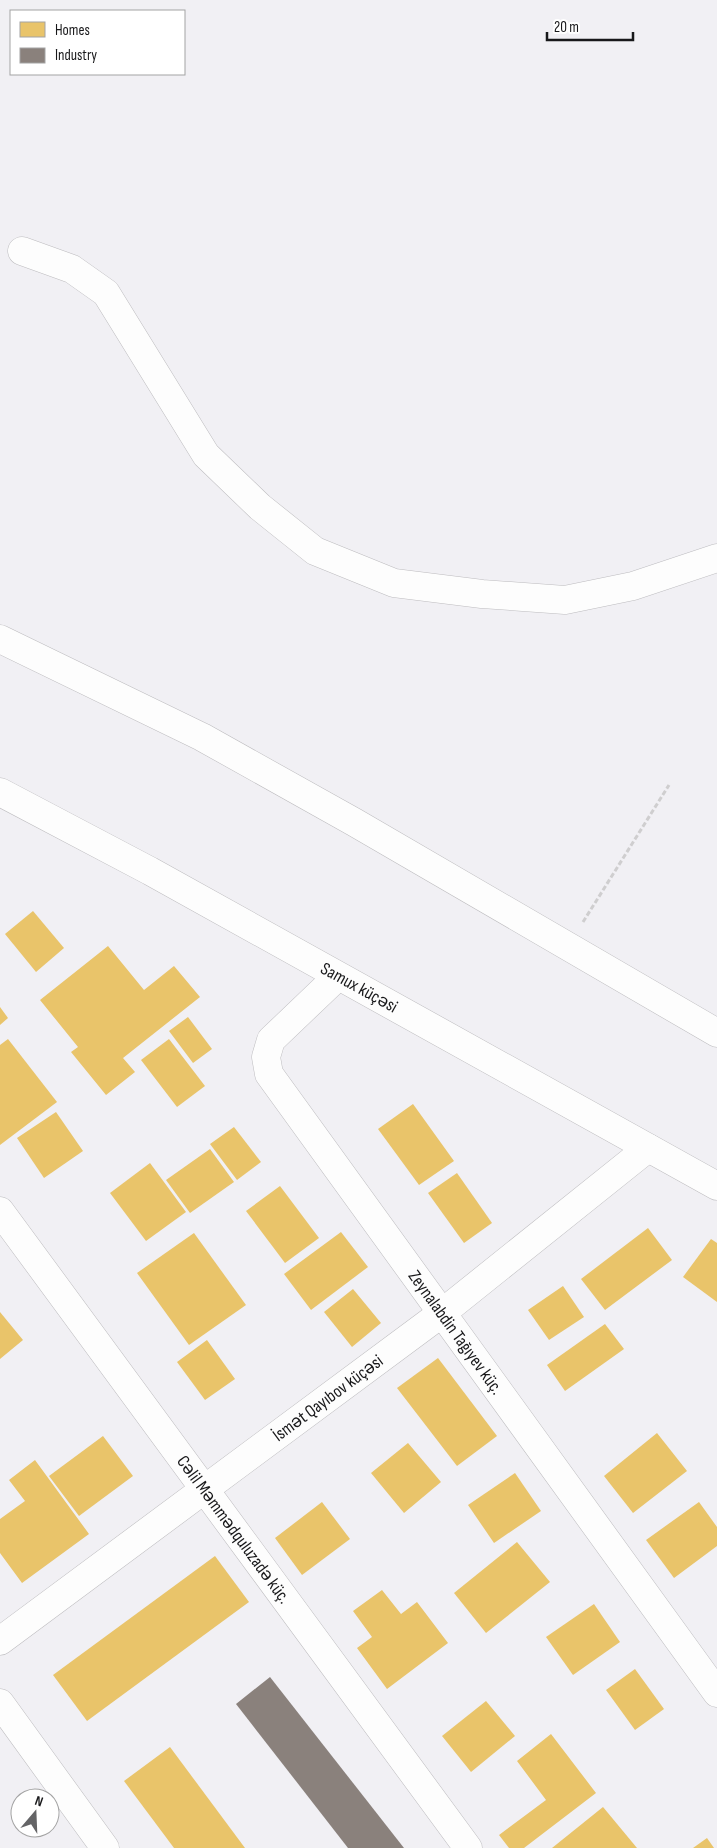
<svg xmlns="http://www.w3.org/2000/svg" width="717" height="1848" viewBox="0 0 717 1848" font-family="'Sofia Sans Condensed',sans-serif">
<style>
.homes{fill:#e9c46a}
.industry{fill:#8a817c}
.lines{fill:none;stroke-linecap:round;stroke-linejoin:round}
.street-casing{stroke:#bdbcbf;stroke-width:29}
.secondary-casing{stroke:#bdbcbf;stroke-width:29}
.path{stroke:#cfcecf;stroke-width:3;stroke-dasharray:5 2.5;stroke-linecap:butt}
.street{stroke:#fdfdfd;stroke-width:28}
.secondary{stroke:#fdfdfd;stroke-width:28}
.labels{text-anchor:middle;stroke-width:5;stroke-linejoin:round;paint-order:stroke}
.street-label{font-size:18px;fill:#18181a;stroke:#fff}
</style>
<rect width="100%" height="100%" fill="#f1f0f4"/>
<!-- homes -->
<g class="homes">
<path d="M33,911l31,37 -28,24 -31,-38z"/>
<path d="M108,946l36,44 30,-24 26,31 -77,61 12,14 -29,23 -35,-43 7,-5 -38,-47z"/>
<path d="M0,1007l8,11 -8,7z"/>
<path d="M188,1017l24,32 -19,14 -24,-32z"/>
<path d="M8,1039l49,63 -57,43v-100z"/>
<path d="M169,1039l36,47 -28,21 -36,-47z"/>
<path d="M413,1104l41,57 -35,24 -41,-56z"/>
<path d="M56,1112l27,39 -39,27 -27,-40z"/>
<path d="M234,1127l27,35 -24,18 -27,-36z"/>
<path d="M210,1149l24,33 -44,31 -24,-33z"/>
<path d="M150,1163l36,49 -40,29 -36,-48z"/>
<path d="M457,1173l35,50 -28,20 -36,-50z"/>
<path d="M280,1186l39,52 -34,25 -39,-52z"/>
<path d="M648,1228l24,32 -67,50 -24,-31z"/>
<path d="M341,1232l27,35 -57,43 -27,-36z"/>
<path d="M194,1233l52,72 -57,40 -52,-72z"/>
<path d="M711,1239l6,4v59l-34,-25z"/>
<path d="M563,1286l21,31 -35,23 -21,-30z"/>
<path d="M353,1289l28,34 -29,24 -28,-35z"/>
<path d="M0,1312l23,28 -23,19z"/>
<path d="M605,1324l19,25 -59,42 -18,-26z"/>
<path d="M207,1340l28,39 -30,21 -28,-38z"/>
<path d="M438,1358l59,78 -40,30 -60,-78z"/>
<path d="M657,1433l30,38 -54,42 -29,-37z"/>
<path d="M103,1436l30,40 -54,40 -30,-40z"/>
<path d="M408,1443l33,39 -37,31 -33,-40z"/>
<path d="M35,1460l54,74 -67,49 -22,-30v-34l25,-18 -16,-21z"/>
<path d="M515,1473l26,38 -47,32 -26,-38z"/>
<path d="M322,1502l28,37 -48,36 -27,-37z"/>
<path d="M699,1502l18,25v19l-43,32 -28,-38z"/>
<path d="M517,1542l33,40 -64,51 -32,-40z"/>
<path d="M215,1556l34,46 -162,119 -34,-46z"/>
<path d="M382,1590l19,24 16,-12 31,41 -61,46 -30,-41 15,-11 -19,-26z"/>
<path d="M594,1604l26,38 -47,33 -27,-38z"/>
<path d="M635,1669l29,40 -29,21 -29,-40z"/>
<path d="M486,1701l29,35 -44,36 -29,-36z"/>
<path d="M551,1734l45,59 -72,55h-15l-10,-13 47,-35 -29,-39z"/>
<path d="M170,1747l75,101h-71l-50,-67z"/>
<path d="M603,1807l34,41h-85z"/>
<path d="M707,1838l7,10h-21z"/>
</g>
<!-- industry -->
<path class="industry" d="M270,1677l134,171h-56l-112,-144z"/>
<g class="lines">
<!-- street casing -->
<g class="street-casing">
<g id="street">
<path d="M22,251l50,18 34,24 100,162 54,52 55,44 79,32 88,11 83,6 68,-14 84,-28"/>
<path d="M0,639l202,98 152,85 363,211"/>
<path id="s1" d="M337,977l-66,63 -5,17 3,17 448,619"/>
<path id="s2" d="M0,1211l468,637"/>
<path id="s3" d="M0,1641l442,-328 206,-165"/>
<path d="M0,1703l105,145"/>
</g>
</g>
<!-- secondary casing -->
<g class="secondary-casing">
<g id="secondary">
<path id="s4" d="M0,792l150,79 567,315"/>
</g>
</g>
<!-- path -->
<path class="path" d="M583,922l86,-137"/>
<!-- street -->
<use href="#street" class="street"/>
<!-- secondary -->
<use href="#secondary" class="secondary"/>
</g>
<g class="labels">
<!-- street labels -->
<g class="street-label">
<text dy="6" stroke="none"><textPath href="#s4" startOffset="409">Samux küçəsi</textPath></text>
<text dy="6" stroke="none"><textPath href="#s1" startOffset="445">Zeynalabdin Tağıyev küç.</textPath></text>
<text dy="6" stroke="none"><textPath href="#s3" startOffset="408">İsmət Qayıbov küçəsi</textPath></text>
<text dy="6" stroke="none"><textPath href="#s2" startOffset="395">Cəlil Məmmədquluzadə küç.</textPath></text>
</g>
</g>
<!-- legend -->
<rect x="10" y="10" width="175" height="65" fill="#ffffff" stroke="#a3a3a3"/>
<rect x="20" y="22" width="25" height="15" fill="#e9c46a" stroke="#a3a3a3"/>
<text x="55" y="35" font-size="15" fill="#18181a">Homes</text>
<rect x="20" y="48" width="25" height="15" fill="#8a817c" stroke="#a3a3a3"/>
<text x="55" y="60" font-size="15" fill="#18181a">Industry</text>
<!-- north arrow -->
<g transform="translate(35 1813) rotate(19)"><circle r="24" fill="#ffffff" stroke="#a3a3a3"/>
<path d="M0-4L9 19L0 12L-9 19Z" fill="#646466"/>
<text y="-8" font-size="14" font-weight="bold" text-anchor="middle" fill="#18181a">N</text>
</g>
<!-- scale -->
<path d="M547 32v8h86v-8" fill="none" stroke="#18181a" stroke-width="2.5"/>
<text x="554" y="32" font-size="15" fill="#18181a" stroke="#ffffff" stroke-width="4" paint-order="stroke">20 m</text>
</svg>
